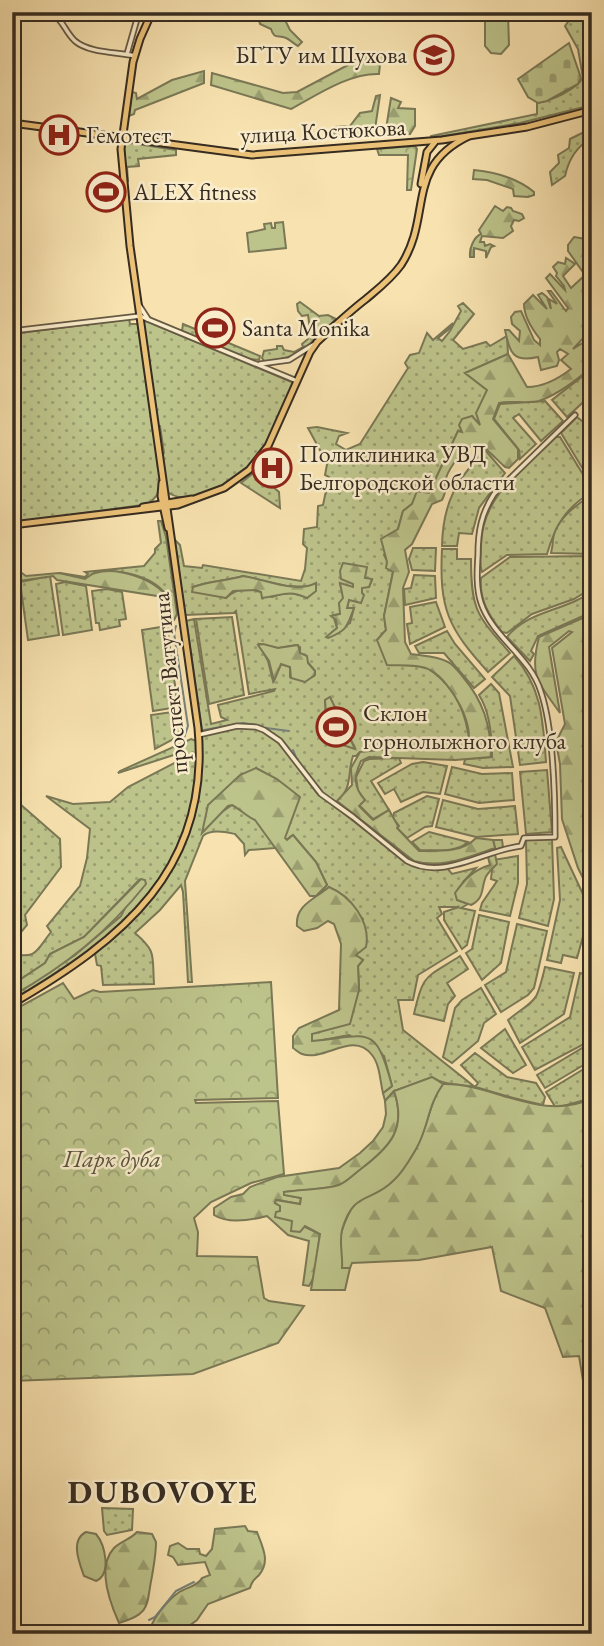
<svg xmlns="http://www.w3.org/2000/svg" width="604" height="1646" viewBox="0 0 604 1646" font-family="'EB Garamond',serif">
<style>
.grass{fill:url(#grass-dots);stroke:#7a7856;stroke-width:2;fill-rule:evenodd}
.forest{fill:url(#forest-firs);stroke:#7a7856;stroke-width:2}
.cemetery{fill:url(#cemetery-stones);stroke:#7a7856;stroke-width:2}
.park{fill:url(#park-crowns);stroke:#7a7856;stroke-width:2}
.garden{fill:#bdc48b;stroke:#7a7856;stroke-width:2}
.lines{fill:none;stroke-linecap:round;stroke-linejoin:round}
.stream{stroke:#77827a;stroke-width:2}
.minor-casing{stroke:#665a45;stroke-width:7}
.major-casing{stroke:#362c21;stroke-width:9}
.minor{stroke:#faedcc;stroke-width:3.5}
.major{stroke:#ecc278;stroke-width:5}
.labels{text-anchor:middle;stroke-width:5;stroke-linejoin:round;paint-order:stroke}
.poi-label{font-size:24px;fill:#362c21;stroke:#faedcc;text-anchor:start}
.street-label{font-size:24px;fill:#362c21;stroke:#faedcc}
.park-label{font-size:24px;font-style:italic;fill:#58523c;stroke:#faedcc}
.district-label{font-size:32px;font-weight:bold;letter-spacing:2px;fill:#362c21;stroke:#faedcc}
</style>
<defs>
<pattern id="grass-dots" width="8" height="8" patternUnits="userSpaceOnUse" patternTransform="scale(1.75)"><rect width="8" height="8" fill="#bdc48b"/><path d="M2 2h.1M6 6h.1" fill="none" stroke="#9a9f71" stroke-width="1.8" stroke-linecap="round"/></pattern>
<pattern id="forest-firs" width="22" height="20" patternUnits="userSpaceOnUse" patternTransform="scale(1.75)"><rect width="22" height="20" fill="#bdc48b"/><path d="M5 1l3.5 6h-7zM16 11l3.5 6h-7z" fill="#9a9f71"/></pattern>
<pattern id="cemetery-stones" width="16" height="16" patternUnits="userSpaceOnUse" patternTransform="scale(1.75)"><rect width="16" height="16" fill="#bdc48b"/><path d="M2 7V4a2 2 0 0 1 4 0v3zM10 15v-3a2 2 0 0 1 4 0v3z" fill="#9a9f71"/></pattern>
<pattern id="park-crowns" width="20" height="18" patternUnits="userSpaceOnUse" patternTransform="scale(1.75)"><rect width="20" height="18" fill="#bdc48b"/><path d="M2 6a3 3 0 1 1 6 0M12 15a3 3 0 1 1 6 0" fill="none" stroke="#9a9f71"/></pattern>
</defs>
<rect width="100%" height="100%" fill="#f8e3b0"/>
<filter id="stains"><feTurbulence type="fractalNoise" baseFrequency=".00286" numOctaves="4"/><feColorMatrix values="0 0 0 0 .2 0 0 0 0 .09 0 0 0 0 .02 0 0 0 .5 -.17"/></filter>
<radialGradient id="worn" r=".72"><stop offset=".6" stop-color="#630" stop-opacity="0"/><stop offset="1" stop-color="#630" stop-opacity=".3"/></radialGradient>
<!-- grass -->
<g class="grass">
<path d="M584,12l8,4v89l-72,18 -89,15v-2l106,-22v-11c15,-3 37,-12 46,-25l-5,-29 -13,-23 6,-8z"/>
<path d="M592,128v9c-15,10 -23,21 -27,39l-13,9 -2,-13 9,-9 -1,-8 11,-7 1,-9z"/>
<path d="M124,142l52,8v5l-38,4 1,7 -12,1 1,14h-2z"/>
<path d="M300,302l19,14 9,-1 8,4c-27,24 -30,38 -71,43l-3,-4 2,-7 13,-2v-3h5l2,4 10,2 9,-5 -1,-3 6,-5 2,-10 -2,-14 -6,1 -4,-5 -1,-7z"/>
<path d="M463,303l11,11 -21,26 10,9 23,-7 4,4 17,-10 1,18 -43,19 22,17 -6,37 -19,6 -4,-2 -29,62 -12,-1 -5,12 -9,7 -5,18 -14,26 9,17 -9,44 2,14 -9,10c42,23 76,33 89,83 2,10 5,18 1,27l-107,2 -4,4h-3c-6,18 0,30 -15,45l89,64h13l55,-17 -2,-8h9l1,7c-34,12 -61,27 -96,13l-86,-67 -46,-57 -10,-7 -22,-4 -38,6 -5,-2 -14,-108 8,-2 17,105 16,-4 -6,-3 -3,-12 56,-14 1,-2 -26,5 -13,-83 -2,2 -49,2 -10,-73 1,-1 4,4 4,21 18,2 1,-3 98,16 4,-12 2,-21 -4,-4 1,-15 13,-2 1,-21 5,-1 6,-28 -4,-2 4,-21 -8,-2 -13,-24 9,-1 30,6 -8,3 -3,8 10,6 14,-6 48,-76 -3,-5 5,-8 9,-2 8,-20 6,7 20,-17 -5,7 -10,8 4,3 8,-10 11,-20 -3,-5zM243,576l43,10 22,1 -1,11c-14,-6 -21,-6 -35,-1 -16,-8 -32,-13 -46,1l-33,-11c16,-6 33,-6 50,-11zM365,578l7,2 -3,7h-7v6l-13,6 -2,10 7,-1 -4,15 -19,10 6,-5 -4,-13 7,-1v-7l4,-9 -4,-14 13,4v-4zM259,644l19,4 18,-3 4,2v6l15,18 -1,5 -6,3 -18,-2v-10l-9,-3 -8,17 -5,-20zM330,698l25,50h-1l-26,-8 -3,-40z"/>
<path d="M129,319l1,5h8l23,158 -3,12 -9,10 -137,19v-189z"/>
<path d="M146,321l148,62c-19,45 -40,103 -95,113 -13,2 -21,3 -32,-4l-6,-37 3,-2 -4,-27 -3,-1 -14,-103z"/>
<path d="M183,324l77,32 -1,4 -9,-1 -30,-12 1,-2 -2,2 -37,-16z"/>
<path d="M592,369v25l-25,23 -15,-17z"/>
<path d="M545,401l18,20 -22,20 -22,-27 -6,4 23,26 -16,15 -1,-9 -25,-31 6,-15z"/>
<path d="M592,412v72l-31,-51 16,-16 5,4z"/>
<path d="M556,437h4l32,52v3c-26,15 -37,34 -45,62l-40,1 -25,17c-3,-8 -1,-18 -1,-27 1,-50 43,-77 75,-108z"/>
<path d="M485,450l20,23 -26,35 -7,26 -13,-1 -2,13h-15c1,-44 14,-65 43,-96z"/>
<path d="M266,455l4,3 -10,14 7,-8 3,2 -5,10v4l14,12 1,16 -39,-25 11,-9z"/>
<path d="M592,495v59l-41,-1c1,-4 2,-10 2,-14 3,-19 24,-35 39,-44z"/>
<path d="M158,521h3l5,16 11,77 -3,6 -5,1 -4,-21 3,-2c-12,-22 -49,-30 -72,-25 -9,2 0,2 -10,5 -7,3 -21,-2 -26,-5l25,4 3,-3 -3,-2 59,-6 11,-13v-4l6,-6z"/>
<path d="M413,548h23l-1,23 -23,-1 -3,-11z"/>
<path d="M442,549h15v10h14c0,52 6,56 39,94l-22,19c-40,-44 -49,-63 -46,-123z"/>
<path d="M592,556v32l-18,11 -42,15 -25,19 -5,-1c-13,-16 -23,-33 -21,-54l29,-21z"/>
<path d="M414,575l21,1 1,22 -31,7 -1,-16 7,-1z"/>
<path d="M50,576l9,59 -31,5 -8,-58z"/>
<path d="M65,582l21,4 6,44 -29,5 -7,-51z"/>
<path d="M107,589l15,3 4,27 -7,1 1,6 -20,4 -1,-7h-3l-4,-32z"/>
<path d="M592,591v21l-54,24 -7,15 3,3 -4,7 -23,-24c21,-27 60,-26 85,-46z"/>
<path d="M436,602l9,25 -35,17 -3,-20 5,-1 -2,-16z"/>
<path d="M232,617l12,78 -35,9 -13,-85z"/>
<path d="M167,626l11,81 -25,4 -11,-81z"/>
<path d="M447,631l8,13 30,35 -11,9 -30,-35h-25l-4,-7z"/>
<path d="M514,656c28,31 29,65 32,106l-26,3 -10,-69 -18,-19z"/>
<path d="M491,684l8,9 14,74 -30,1 -19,-4 1,-5 27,-2c0,-21 -2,-45 -13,-62z"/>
<path d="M180,711l3,23 -28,15 -4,-34z"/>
<path d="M238,727l26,3 15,12 38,51 90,69 20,7 20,-1 5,6 24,-6 -13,14 -6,18 11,4 -7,4 14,3 -8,34 -5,4 -18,-29v-8l15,-5h-20l3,7 -5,4 20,33 -39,24 -5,25h-15l5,30 72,57 3,-4 -17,-18 14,-12 32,24 29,6 9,14 -2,8c-22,-5 -42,-10 -64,-17 -16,-5 -32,-1 -47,-11l-38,14 -9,10 -2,-8 9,-7 -8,-30 -35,-21 -37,7v-8l44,-35 3,-9 -1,-24 5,-6 -8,-5 8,-36 -34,-32 -12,11 10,-13 -11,-23 -23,-27 -7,5 -1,-2 -29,-70 -53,63 13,-15 16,-11 23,14 21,29 -27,2 -4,5 -1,-11 -9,-10c-10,-2 -24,-5 -32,2l-18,45 7,101h-4l-5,-90 -2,-7 -21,25 -25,23c22,19 17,22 19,51l-51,1 -2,-19 -4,-1 -2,-11 67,-69 18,-30 16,-45 4,-25 2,-49z"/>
<path d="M191,739l5,2c1,23 2,48 -4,70 -14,53 -63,113 -107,145 -23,17 -49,30 -73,45v-5l63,-41 46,-39 19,-37 -56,58 -34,17 -5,9 -33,22v-31c25,5 24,-3 39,-22l-4,-6 33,-40 7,-28 3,-29 -44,-33 27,8 37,-2 18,-15 58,-30 -3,-5 -65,21 2,-2z"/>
<path d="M399,758l2,5 -30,18 18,29 -16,9 -14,-14 6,-5 -7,-9 -2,-14 8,-16 5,-2z"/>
<path d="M423,762l24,4 -7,28 -17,-2 -22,10 -7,-13 -9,5 -7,-11 34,-19z"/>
<path d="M452,767l30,7 30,-1 2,27 -35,3 -34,-9z"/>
<path d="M547,770l5,62 -26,2 -6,-62z"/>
<path d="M427,796l12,3 -7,27 -7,1 -18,11 -10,-10 2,-2 -6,-8 1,-5z"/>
<path d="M12,797l48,42 1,28 -36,48 2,10 -15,18z"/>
<path d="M443,800l35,9 37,-3 3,28 -42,3 -40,-10z"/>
<path d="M429,832l39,10c-11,11 -33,8 -48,8l-8,-8z"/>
<path d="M552,839l2,60 -6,27 -29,-8 8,-34 -1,-44z"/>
<path d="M561,847l27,58 -1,17 -10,36 -14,-3 -2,8 -14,-3 13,-60 -3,-52z"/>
<path d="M518,856v27l-8,33 -30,-6 2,-7 15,-22 -6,-2 2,-19z"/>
<path d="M479,915l30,7 -8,41 -19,17 -16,-27 6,-4z"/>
<path d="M517,924l30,7 -13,57 -6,7 -27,17 -16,-27 21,-13z"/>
<path d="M460,956l8,13 -21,14 8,13 -7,8 -4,17 -30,-7c9,-41 12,-36 46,-58z"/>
<path d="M545,967l29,6 -10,41 -44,29 -12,-23c29,-23 28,-15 37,-53z"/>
<path d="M580,973l12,3v60l-6,7 -51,27 -13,-23 48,-30z"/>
<path d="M481,988l15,26 -12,9 -6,18 -26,22 -9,-6 12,-49 7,-8z"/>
<path d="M505,1029l21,36 -13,8 -32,-25z"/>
<path d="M589,1044l3,6v10l-47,28 -8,-13z"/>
<path d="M592,1064v34l-36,10 -10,-16z"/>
<path d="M102,1508l31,1 -1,21 -25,5 -3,-4z"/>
</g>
<!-- forest -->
<g class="forest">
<path d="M247,12h34l9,18 12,12 -4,4c-4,-2 -9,-7 -12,-8 -9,-3 -12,1 -15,-9l-11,-5 -1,-4z"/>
<path d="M373,52l14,1 -1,7 -6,4 -1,10c-30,-1 -62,21 -88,35l-80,-24 1,-12 71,20 14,-1 51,-27 1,-5h8z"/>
<path d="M204,71v12l-69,27 -1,4 -5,2 3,-24 4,1 1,6 35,-19z"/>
<path d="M380,95l-6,41 -48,2 9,-11 15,-1 10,-13 12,-2 4,-15z"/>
<path d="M391,98l10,4 -3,6 17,1v17l-5,8 -25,1z"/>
<path d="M474,170c21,2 43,8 60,22v3l-6,2 -14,-1 -1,-7 -26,-9 -14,-1z"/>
<path d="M495,206l8,5 4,-4 4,1 2,3 9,3 2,4 -5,3 -5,-1 -3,6 2,5 -10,7 -21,-2 -2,6h4l1,4 5,-2 4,2 -3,1 -5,11v-7l-12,-3v9h-4c-1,-9 4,-20 11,-23l-2,-4z"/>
<path d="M574,237l18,3v75h-4l4,5v13l-6,2 -13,14 19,-12v30c-16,13 -33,27 -53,34 -13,3 -27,-1 -40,2l-6,16 25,30v10l-9,9 -4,-1c-18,-16 -28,-35 -48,-8 -4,5 -9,13 -11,19 -2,10 2,10 -4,22l-10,4 -20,40 -7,6 4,22 -6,16 2,54 6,12c12,2 26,2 37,8 6,3 10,9 15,15 20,24 28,48 28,80l-36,3 -86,-3 -8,4c-7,15 -8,26 4,39l-6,6 14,14 16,-10 9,16 -1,2 22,23c20,0 43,2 57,-13l17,2 2,8c-27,9 -53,21 -81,13l-77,-60 15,-16 -1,-17 9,-16 40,-4 66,2c12,-22 -15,-69 -36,-80 -10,-6 -31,-4 -43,-5l-10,-25 9,-10 -2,-14 9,-44 -7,-4 1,-6 -6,-23 17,-10 5,-18 9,-7 5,-13 12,2 29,-62 4,1 -3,-7 3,-6 10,-3 8,9 -4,-12 11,-23 -22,-17 43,-19 19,33c17,0 31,-8 44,-18l-10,-9 7,-6 -8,-5 -3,3 2,8 -2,6 -16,4 -3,-13c-26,6 -28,-5 -33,-27h4l10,11 1,-10 -8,-7 -1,-7 4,-5 6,-1 13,29 6,5v-6c-8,-10 -16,-22 -16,-35l9,-9 14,14 -9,-14 4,-2 5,4 4,12 -2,-10 8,5 -9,-13h3l15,20 2,-3 -22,-30 4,-4 15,16 -1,-4 -8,-10 1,-3 -4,-6 5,-5 7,2 1,-6 9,6 -12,12 8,12 14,-13 -17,-24v-6z"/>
<path d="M343,563l24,4 -2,11 7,1 -3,8 -7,1v5l2,2 -3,8 -12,-3 -2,8h7c-7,18 -6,22 -26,30l-2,-1 11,-9 -1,-8 -5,-4 9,-2 -1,-11 4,-5 -3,-15 13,4v-3l-12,-5 -1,-8z"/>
<path d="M19,571l7,5 33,-3 26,6c3,-2 6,-5 10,-6 22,-7 60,6 73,25l-3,2 -2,-3 -106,-17 -4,-4 -41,6v-9z"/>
<path d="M243,576c22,3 52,18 73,7v8l-9,7c-19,-9 -26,-2 -45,0l-1,-6 -5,-2 -23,1 -7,7 -34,-6 1,-5c16,-6 33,-6 50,-11z"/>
<path d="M592,614v186l-8,7 -1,7 9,29v53l-14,-28 -16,-49 -2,-55 -4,-22 9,-18 -13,-76 20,-16 -3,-1 -20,16 11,66c-22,-31 -31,-37 -21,-76z"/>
<path d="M263,644l15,4 20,-3 2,8 7,3 1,7 7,8v4l-10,7 -14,-4 -1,-11 -9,-3 -7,17 -5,-20 -11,-16z"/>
<path d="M256,768l21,11 23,18 -15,41 2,2 6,-5 23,27 11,23 -11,11h-6l-55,-76c-8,-3 -15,-11 -23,-15l-4,1 -26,27 6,-28 32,-30z"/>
<path d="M495,854l2,10c-4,4 -11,10 -12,15 -4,12 -1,19 -14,26l-14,-5 -2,-7c10,-14 18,-23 35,-28l-2,-8z"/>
<path d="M141,879l4,1 1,4c-38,48 -81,82 -134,112v-11l33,-22 5,-9 34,-17z"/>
<path d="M329,887c22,9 42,35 37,60l-10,8 7,5 -5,6 1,24 -9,34 -38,10v7c57,-5 63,-19 80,45l-9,7c-3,-12 -3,-28 -11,-38 -19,-25 -47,7 -70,-1 -3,-1 -6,-4 -9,-6v-12l6,-8 40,-18 2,-66 -7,-20 -6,-3 -11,7 -13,3 -7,-5c-2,-21 18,-27 32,-39z"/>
<path d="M443,1084c51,-1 98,39 149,14v295h-7l-6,-37 -16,1 -18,-49 -44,-17 -9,-44 -73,13 -67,3 -2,5h-8c0,-8 -2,-14 -2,-22 -1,-15 8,-31 14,-43 39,-19 58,-36 72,-79 5,-15 7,-26 17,-40z"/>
<path d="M394,1091c13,38 -4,56 -33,78 -6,5 -14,13 -22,16 -16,5 -38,5 -55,7l1,3 16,3 -1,6 -23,-4 -2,3 6,3 -1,5 12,10 28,13 -6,43 -5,9 -6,-1 6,-44 -21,-6 -21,-19c-15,4 -39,8 -53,-1v-7l17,-11 12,-3 7,-7 27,-10 62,-9 21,-15 13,-12 10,-14 3,-13 -1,-13z"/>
<path d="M245,1526l3,5 9,1c5,14 14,29 2,43 -5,5 -7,6 -9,13l-42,16 -11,16 -19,14h-22v-3l-6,-2c4,-12 18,-29 28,-36 8,-6 19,-6 24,-15l8,-3 -5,-13 -27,3 -5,-8 -5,-2 2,-9 8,-3 9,6h12l1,5 6,2 6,-7 3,-20z"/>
<path d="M137,1532l15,2 4,8c0,12 -2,22 -4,34 -6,28 0,38 -33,47 -9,-20 -23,-56 -5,-75 7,-7 17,-9 23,-16z"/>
</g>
<!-- cemetery -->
<path class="cemetery" d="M569,43l12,35 -3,6 -31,17 -9,2 -10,-6 -10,-18z"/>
<!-- park -->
<g class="park">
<path d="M412,146h3l2,3 -6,41h-4l1,-35h-29l-2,-6z"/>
<path d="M271,982l7,116 -83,2 1,3 82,-2 6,73 -33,9 -40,19 -17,16 4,14 -1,24 60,1 7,41 5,3 35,5 -26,37 -85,31 -181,7v-370l51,-28 11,16 19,-9 7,2z"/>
</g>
<!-- garden -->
<g class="garden">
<path d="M485,12l23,2 1,31 -8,9 -10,-1 -6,-7z"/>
<path d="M283,222l3,26 -37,4 -2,-19 18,-4 -1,-5 7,-1 1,5h3v-5z"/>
<path d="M330,697l25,52 -27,-9 -3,-40z"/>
<path d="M432,1077l11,7c-16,22 -14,43 -27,65 -6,10 -13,23 -22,31 -23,24 -40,9 -52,50 -3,13 1,25 0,38h8l-5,22h-34l9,-56 -15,-8 -5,6 -9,-1 1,-10 -17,-4 1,-5 4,-1v-5l-5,-3 1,-3 24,4 1,-6 -17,-3v-3c17,-3 38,-2 55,-7 8,-3 15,-11 22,-16 29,-22 46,-40 33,-78z"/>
<path d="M86,1532l10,2c9,11 16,40 0,47l-12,-5c-5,-14 -14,-36 2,-44z"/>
</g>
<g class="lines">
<!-- stream -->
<g class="stream">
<path d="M187,625l15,105"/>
<path d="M176,626l-2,7 14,93 -4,12"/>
<path d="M266,728l23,3"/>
<path d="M204,730l39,-7 19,3"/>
<path d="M293,750l5,12"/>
<path d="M327,796l50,37"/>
<path d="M149,1620l6,-3 21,-26 18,-9"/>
</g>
<!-- minor casing -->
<g class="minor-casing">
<g id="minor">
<path d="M50,12c13,7 15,20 25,29 14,12 42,11 60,15"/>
<path d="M127,54l12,-42"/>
<path d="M139,305l9,14"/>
<path d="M12,331l128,-15 157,65"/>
<path d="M260,364l29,-4 24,-15"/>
<path d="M198,735l39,-9 19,1 8,3 16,11 41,53 32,23 54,44c37,20 77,-11 114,-15l3,-8 31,-1c0,-42 -1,-106 -14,-145 -11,-36 -48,-54 -60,-89 -5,-15 -4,-32 -3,-48 0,-23 3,-41 16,-61l81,-79"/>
</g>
</g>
<!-- major casing -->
<g class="major-casing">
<g id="major">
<path d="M12,123l240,32 190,-15 85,-13 65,-17"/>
<path d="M421,184l6,-32 8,-10"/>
<path d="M162,483l-1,13 7,32"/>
<path d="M143,507l49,-8"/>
<path d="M12,525l166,-20 46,-17 25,-18 19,-24 42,-94 7,-10c16,-15 32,-30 49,-43 13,-11 25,-20 35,-34 32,-49 3,-98 68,-129"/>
<path d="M12,1004c110,-64 199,-135 186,-276l-68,-482 -9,-97 12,-87 7,-23 12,-27"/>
</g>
</g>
<!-- minor -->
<use href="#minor" class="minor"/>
<!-- major -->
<use href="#major" class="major"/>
</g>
<!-- icons -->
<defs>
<g id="university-ring" transform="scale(2.0125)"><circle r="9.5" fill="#faedcc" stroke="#8f2418" stroke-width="1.5"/><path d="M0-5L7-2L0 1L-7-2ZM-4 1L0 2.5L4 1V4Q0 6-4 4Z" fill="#8f2418"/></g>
<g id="hospital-ring" transform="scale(2.0125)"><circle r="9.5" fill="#faedcc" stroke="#8f2418" stroke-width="1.5"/><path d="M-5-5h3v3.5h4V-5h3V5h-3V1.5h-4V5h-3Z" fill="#8f2418"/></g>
<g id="stadium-ring" transform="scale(2.0125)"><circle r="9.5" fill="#faedcc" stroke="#8f2418" stroke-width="1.5"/><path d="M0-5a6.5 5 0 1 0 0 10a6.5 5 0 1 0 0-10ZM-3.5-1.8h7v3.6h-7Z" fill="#8f2418"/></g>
</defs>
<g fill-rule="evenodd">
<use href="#university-ring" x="434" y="55"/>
<use href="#hospital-ring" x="59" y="135"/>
<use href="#stadium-ring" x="106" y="192"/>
<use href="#stadium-ring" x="215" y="328"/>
<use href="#hospital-ring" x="272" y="468"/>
<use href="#stadium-ring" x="336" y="727"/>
</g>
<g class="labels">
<!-- poi labels -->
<g class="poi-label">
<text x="407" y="63" text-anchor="end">БГТУ им Шухова</text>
<text x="86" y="143">Гемотест</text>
<text x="133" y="200">ALEX fitness</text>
<text x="242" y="336">Santa Monika</text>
<text x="299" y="462">Поликлиника УВД<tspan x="299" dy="28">Белгородской области</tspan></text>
<text x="363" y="721">Склон<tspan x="363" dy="28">горнолыжного клуба</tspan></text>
</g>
<!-- street labels -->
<g class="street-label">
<text transform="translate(323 131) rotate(-3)" y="8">улица Костюкова</text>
<text transform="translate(170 683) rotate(-96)" y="8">проспект Ватутина</text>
</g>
<!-- park labels -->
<g class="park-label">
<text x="112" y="1167">Парк дуба</text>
</g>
<!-- district labels -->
<g class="district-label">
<text x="163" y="1503">DUBOVOYE</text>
</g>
</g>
<!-- margin -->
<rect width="604" height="1646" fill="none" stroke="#f8e3b0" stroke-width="42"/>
<rect x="14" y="14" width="576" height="1618" fill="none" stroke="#362c21" stroke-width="3.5"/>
<rect x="21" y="21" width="562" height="1604" fill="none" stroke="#362c21" stroke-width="2"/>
<rect width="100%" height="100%" filter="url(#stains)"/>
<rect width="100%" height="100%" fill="url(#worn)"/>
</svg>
